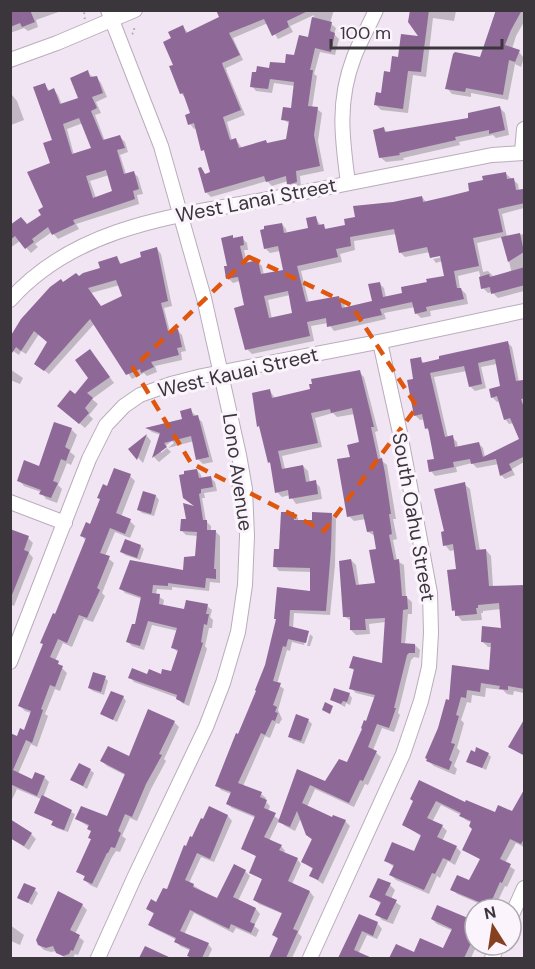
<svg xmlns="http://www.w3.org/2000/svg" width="535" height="969" viewBox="0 0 535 969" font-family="'DM Sans',sans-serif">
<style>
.shadow{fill:#0003;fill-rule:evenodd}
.building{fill:#8e6997;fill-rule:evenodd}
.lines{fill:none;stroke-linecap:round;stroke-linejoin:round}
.minor-casing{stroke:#b9adbc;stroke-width:16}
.path{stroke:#aca3af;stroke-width:2;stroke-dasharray:1.5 4.5;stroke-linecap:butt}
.minor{stroke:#fff;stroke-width:14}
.marked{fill:none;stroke:#df570e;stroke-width:4.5;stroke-dasharray:12 8;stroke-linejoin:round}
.labels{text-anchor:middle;stroke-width:6;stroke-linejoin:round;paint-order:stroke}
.street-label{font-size:20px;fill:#3b363c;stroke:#fbf4fd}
</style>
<rect width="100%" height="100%" fill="#f1e5f4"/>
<!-- shadow -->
<g class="shadow">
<path d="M10,10h54l-28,10 2,7 -10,4 -4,-3 -14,5z"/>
<path d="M217,10h117l-4,13 6,5 -2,6 5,5 -4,16 -15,-3 -6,22 3,2 -5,32 5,1 5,4 -4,28 6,30 -24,5 1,11 -8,2 -5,-8 -16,5 -5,-5 -56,16 -5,-5 -5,-23 5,6 5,-2 -14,-45 -3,1 -4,-5 2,-10 -6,-15 -5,-6 -6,-27 -2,-27 10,-12 5,6 33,-15zM314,15l-5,24 -13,18 -10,8 -15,4 -19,17 4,5 16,2 2,-10 21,3 -3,24 -9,9 7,5 -2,16 -20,4 -2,-2 -24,6 -6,-8h-4l-5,-18 18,-7 -18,-43 -1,-4 17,-8 -10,-22 35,-15 10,16 15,-7 -3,-6z"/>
<path d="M411,10l45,1 -2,10 -21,-3 -7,59 -13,-2 -5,38 -27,-3 -5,-5 24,-46 21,-21z"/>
<path d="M496,10h28v12l-8,14 -4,13 7,3 5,6 -3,9 -6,-3 -7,36 -37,-7v4l-19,-3 -5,-6 34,-30z"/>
<path d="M88,72l5,6h4l4,5 6,14 -11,5 5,11 -6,2 10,26 15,-4 5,5 3,10 -8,3 6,19 7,-2 5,5 5,17 -6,1 2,9 -63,20 3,5 -21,10 -6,-7 -17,12 3,3 -7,6 -11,-12 -10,7v-22h18l15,-11 2,-7 9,-67 -10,-56 6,6 4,-1 4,5 4,10 18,-6zM83,123l10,26 -19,6 -7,-26zM109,175l5,17 -18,6 -6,-17z"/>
<path d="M12,95l5,6 7,19 -13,5 -1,3z"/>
<path d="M500,108l5,5 4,22 -13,3 -3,-3 -34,7 1,3 -57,13 1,2 -18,2 -6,-5 4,-28 4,4 82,-13z"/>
<path d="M506,174l12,10 1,7 5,-1v18l-22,6 5,23 17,-3v57l-26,7 -6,-6 -4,1 -5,-5 -4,-17 -21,5 2,12 6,6 2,10 -38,7 1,5 -10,2 -5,-5 -1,-6 -31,6 2,6 -52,12 -6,-8 -17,3 3,15 -62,13 -5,-5 -1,-43 -6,-25 -7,2 -5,-5 4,-41 3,2 7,-1 5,5 1,7h-4l3,14 10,-3 5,5 2,9 20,-4 -4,-20 -10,2 -5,-5 17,-24 4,5 1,5 23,-4 6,-12 5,8 7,4 19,-4 10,-8 36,-14 29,-7 5,6 44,-11zM396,234l4,18 5,5 25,-5 2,7v-3l15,-3v3l-14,3 3,4 6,-2 3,16 -42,17 -17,4 -2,-10 -5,-5 -5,20 -29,6 -1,-7 -5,-5 -30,6 -8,-32 41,-9 -2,-8 15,-4 -1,-9zM503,237l9,37 -19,2 -5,-5 -5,1 -6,-29zM290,295l4,19 -22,5 -4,-19z"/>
<path d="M157,249l4,5 11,52 -8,2 6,24 7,-2 5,5 4,16 -5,1 1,8 -27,6 2,6 -10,4 -3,-3 -12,6 -37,-56 -46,51 -13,-10 13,-22 -10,-8 -13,20 -5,-3 -2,4 -9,-6 54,-65 38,-15 15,-11 5,7 21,-8zM120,285l4,11 -22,12 -11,-15z"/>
<path d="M507,342l5,5 7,35 3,-1 2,2v79l-12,7 3,6 -10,4 -4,-4 -2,-11 -22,4 -5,-5 -16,4 1,5 -22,4 -4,-5 5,-11 -5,-28 -5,-4 -1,-9 -5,1 -5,-5 -1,-35 6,-21 5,5zM497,364l5,23 -10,10 5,5 3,-1 5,18 4,5 5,-1 7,16 -36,18 -2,-9 -4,-4 -21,4 -1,-6 -5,-5 -4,1 -14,-61 33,-6 3,15 5,5 11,-3 -5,-21z"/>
<path d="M95,357l19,26 -22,16 6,5 -9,11 4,4 -8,9 -20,-17 25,-33z"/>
<path d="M10,369l13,9 -3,6 -10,-4z"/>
<path d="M359,372l5,5 14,54 -3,1 6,28 6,5 9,54h-3l4,20 -4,1 4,21 7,4 2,32 6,5v12h-4l-3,31h10l5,5 -1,8 -5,-1 -3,3 -13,53 2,2 -6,17 -12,-4 -9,22 8,7 -13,28 -3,-1 -11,23 -39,-18 -8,18 26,12 12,2 5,5 -27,58 -12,-8 3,-6 -11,-8 10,-21 -6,-6 -6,-17 -6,13 -10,-5 -6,-6 -10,21 12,5 4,5 -1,2 13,6 4,5 -9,20 18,8 4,5 -16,36 4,4 -10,21h-23l9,-19 -4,-4 9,-21 -24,-10 -5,-5 9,-19 -12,-8 6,-15 -14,-9 13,-30 -24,-10 -5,-4 4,-10 -10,-4 -4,-5 22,-49 27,-70 11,-47 34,-26 1,-21 -33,-1 -4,-5 19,-53 4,5v3l16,1 17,-7 5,4 -1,46 -5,50 -36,-2 -1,16 16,4h-2l-3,12 -12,-3 -2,9 -3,-1 -10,34 7,5 -6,21 4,9 -3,5 -3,-1 -6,15 -5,-2 -22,50 18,8 5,4 -1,3 5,5 -2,6 12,8 18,-49 28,12 21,-19 20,-41 9,-25 -20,-5 -5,-5 4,-17 -4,-3 32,-3 3,-43 -17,2 1,10 -14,1 -5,-5v-9l-7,-5 7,-56 5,5 3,21 18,-1 1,-35 -3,-14 -7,-4 -2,-13 -12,2 -5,-5 2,-58 10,-15 -6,-29 -18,3 -4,-4 -18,5 7,29 -40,9 3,13 18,-3 5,5 2,12 5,-1 5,5 2,12 -26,5 -6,-9 -8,2 -5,-5 -5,-27 -3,-3 -7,-33 -3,-3 10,-36 6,8 37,-8z"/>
<path d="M190,410l12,12 11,40 -10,2 -5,-5 -4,-18 -26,7 6,-5 -2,-2 -11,8v4l6,-5 4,4 -12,10 -5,-5 7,-22 -9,-3 -4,-3 36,-9z"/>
<path d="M71,429l6,6 -7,17 5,4 -4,9 -4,-2 -9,22 4,4 -5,14 -11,-4 -5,-7 -17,-6 -5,-6 21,-12z"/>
<path d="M147,436l4,5 -8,22 -13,-14z"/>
<path d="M197,470l4,5 1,4 9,-1 4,4 2,9 -13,2 1,5h-3l4,23 5,5v5l5,1 4,4v47l-10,-1 -1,9 -37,-4v3l-15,-1 -1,6 8,5 -1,6 22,5 22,-5 5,4 -2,7 3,3 -1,8h-3l-4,18 2,3 -18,57 -7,-3 -4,-5 -44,-16 -4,-5 32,-1 10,-3 7,-20 -7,-6 6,-16 -26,-6 -8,25 -12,-4 -4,-4 8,-16 6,-27 -17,-6 -4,-5 63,-16 13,-14 1,-22 -12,-1 -4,-4 14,-24 -12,-9z"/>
<path d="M130,476l5,5 -14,36 9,4 5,5 -5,12 -15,-6 -10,24 9,7 -12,30 3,3 -12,26 -9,-3 -12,28 -9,-4 -8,18 12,12 -7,18 -5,-2 -10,25 3,2 -11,31 -6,-3 -13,30 15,7 11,-4 5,5 -6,16 32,16 -7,18 -12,-4 -3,-4 1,-2 -19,-9 6,-14 -24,-10 -7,15v-69l8,3 7,-6 6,-19 -6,-2 -5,-5 66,-165 -4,-5 9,-10 17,-38z"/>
<path d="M464,484l6,5 10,62 6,-1 5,6 2,31 31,-1v107l-10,-2 -1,4 -6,-1 -4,-4 -17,-2 -1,9 -13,-2 -1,8 -4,-1 -6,18 3,3 -7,25 3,3 -6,15 3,3 -2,6 -21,-9 -6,-5 19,-60 43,-30 2,-24h-4l-6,-6 21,-12 -2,-20 -18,2v2h-2l1,7 -20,1 -9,-11 5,-40 -3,-20 -5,1 -5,-6v-13z"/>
<path d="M156,496l3,4 -5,16 -12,-3 -3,-3z"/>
<path d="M13,531l15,7 5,5 -4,10 4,5 -19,48 -4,-2v-68z"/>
<path d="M140,546l4,3 -4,11 -15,-5 -3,-3z"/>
<path d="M310,634l3,3 -3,9h-3z"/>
<path d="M105,678l3,3 -4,14 -11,-4 -4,-3z"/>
<path d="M349,694l3,4 -2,7 -4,-2 -1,4 -13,-7z"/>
<path d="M123,697l3,4 -9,21 -15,-8z"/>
<path d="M308,720l4,4 -8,20 -11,-4 -3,-4z"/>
<path d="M174,722l5,5 -15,32 2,2 -15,28 -14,32 -7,-3 -8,18 4,3 -6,13 -4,-1 -4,6 -15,31 -7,-3 -5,-5 1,-2 -8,-7 14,-31v-8l-3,-5 -12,-8 30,-1 18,-43 -18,-9 -5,-5 27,-3z"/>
<path d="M488,754l3,3 -5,13 -18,-9z"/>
<path d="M90,770l4,3 -7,16 -15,-9z"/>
<path d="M419,782l47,22 30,9h17l11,-22v56l-8,-4 -11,20 10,7 -8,17 -2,-1 -11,23h-17l3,-5 -23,-10 -5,-5 18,-7 11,-22 -18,-11 11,-20 -2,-6 -6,-3 -5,-5 -20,-10 -9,17 10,4 5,5 -5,10 14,6 5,5 -6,13 -7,-4 -8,17 -3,-2 -8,18 -33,-14 -5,-5 3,-8 -8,-6 29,-8 7,-16 -18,-13 10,-22z"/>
<path d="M210,808l18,8 4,5 -18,41 -13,-5 -12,26 29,17 27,-29 5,5 -12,25 18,8 4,5 -6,12 5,4 -3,7 -20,-9 -3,5 -39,-20 -10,22 24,9 4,5 -4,9h-16l-3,-2 2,-5 -11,-5 -4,-5 1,-1 -22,-11 -5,-4 5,-10 -7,-6 9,-5 11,-13 19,-43z"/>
<path d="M31,834l5,5 -7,11 -19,-12z"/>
<path d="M390,885l5,5 -4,9 10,7 -8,18 -11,-4 -5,-6 4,-10 -10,-8z"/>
<path d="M35,890l3,3 -6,12 -14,-8z"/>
<path d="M82,905l5,5 -12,24 9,7 -6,14 -3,-1 -2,4h-8l-8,-7 -6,1 -7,-2 -5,-5z"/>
<path d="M475,914v31h2l-6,13h-80l5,-12 18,8 30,-4 9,-19 -16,-7 -5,-5 40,2z"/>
<path d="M360,916l18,8 4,5 -5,10 -10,-4 -9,19 6,4h-25z"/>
<path d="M10,925l14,10 -4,10 -9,-4 -1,2z"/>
</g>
<!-- building -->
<g class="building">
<path d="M10,10h20l5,12 -13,5 -2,-4 -10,4z"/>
<path d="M216,10h94l-23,11 2,6 -17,9 -8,-17 -35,14 11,22 -18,8 1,3 18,44 -18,7 7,23 6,-2 3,10 27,-8 1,3 19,-4 3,-18 -8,-1 2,-13 8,1 3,-26 -24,-3 -2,10 -18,-2 2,-15h4l1,-6 12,2 1,-6 15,1 1,-9 8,1 5,-20 9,2 4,-20 20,5 -2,9 5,2 -4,19 -16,-4 -5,22h3l-5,36 10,1 -4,28 6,31 -24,5 1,11 -10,3 -1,-9 -20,6 -2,-6 -59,17 -7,-25 3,-1 4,7 5,-2 -6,-22 -3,1 -7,-28 -6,2 -3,-10 5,-2 -7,-20 -3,1 -11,-28 4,-1 -10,-23 8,-4 -3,-6 15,-7 3,8 33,-16z"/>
<path d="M410,10h19l-8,62 -13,-1 -5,38 -29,-4 2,-13 5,1 3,-22 6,1 2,-16 6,1 3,-23 17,2 -10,-14z"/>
<path d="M496,10h26l-11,20 -6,15 15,5 -5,12 -6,-2 -6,35 -37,-7 -1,4 -20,-3 8,-35 2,-2 25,5z"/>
<path d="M88,70l2,7 7,-1 6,17 -11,4 5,11 -6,3 12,29 17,-5 5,13 -8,2 7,24 10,-3 5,18 -6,2 2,8 -62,21 2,4 -23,11 -4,-8 -16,12 2,3 -9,7 -10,-13 -5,4v-15l11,-8 6,7 14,-9 -3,-5 5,-3 -16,-35 23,-9 -7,-20 9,-3 -19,-53 12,-4 3,8 6,-3 6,16 18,-6 -8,-20zM79,118l12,30 -19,6 -9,-30zM106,170l6,21 -19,7 -7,-22z"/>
<path d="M500,106l5,24 -16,4v-4l-34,7 1,3 -57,13 1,2 -21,3 -6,-28 11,-3 1,5 83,-14v-5z"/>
<path d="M506,172l1,7 7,-1 2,12 7,-1 2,14 -27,6 5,23 -30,6 6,28 -25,5 3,17h4l3,11 -38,8 1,4 -12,3 -3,-12 -32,7 2,6 -55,12 -1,-9 -19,4 3,14 -65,14 -11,-42 10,-3 -6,-28 -12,2 -2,-13h3l-6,-28 12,-3v3l10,-2 1,9 -4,1 4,17 14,-3 3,14 22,-4 -5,-24 -14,3 -4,-19 4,-1v-3l18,-3 2,10 24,-5 -2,-10 10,-2 2,9 6,-1 1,5 20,-4 -1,-6 11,-2 -2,-11 40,-4 29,-6 1,6 26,-6 20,-5 -1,-8 15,-3 -1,-4zM394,229l5,24 28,-6 3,11 10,-2 4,20 -18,3 1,3 -26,5 1,6 -19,4 -3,-15 -12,2 4,17 -30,7 -3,-12 -33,6 -9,-36 41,-9 -2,-8 15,-3 -1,-9zM288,291l4,22 -23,5 -5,-22z"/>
<path d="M520,233l4,19 -16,10 -7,-25z"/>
<path d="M157,247l11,54 -7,2 7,28 10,-2 4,18 -5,1 2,7 -28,7 3,5 -13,6 -1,-4 -14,6 -36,-56 -46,52 -10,-7 13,-22 -13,-11 -13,20 -5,-4 -6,9v-19l11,-18 29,-32 11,-8 2,3 13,-9 3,3 4,-3 17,-5 -2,-6 19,-6 3,8 21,-7 -1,-5zM116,280l6,16 -21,10 -13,-18z"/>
<path d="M525,267v18l-34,9 -1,-7 -9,2 -2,-12 10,-3 1,3z"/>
<path d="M508,341l8,40 7,-1 2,5v13l-4,1 4,12v45l-16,8 3,6 -12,6 -4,-17 -25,5 -1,-5 -17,3 1,5 -25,5 -2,-12 7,-1 -6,-31 -3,1 -3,-15 -8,2 -7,-36 6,-1 -3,-20 11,-2 1,6 17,-4v-3zM495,359l5,27 -11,3 2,9 6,-2 7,24 6,-2 9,21 -36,18 -4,-15 -24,5 -2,-12 -8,2 -15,-64 34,-7 5,21 13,-3 -4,-21z"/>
<path d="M90,349l20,28 -23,16 6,5 -8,10 4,5 -10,11 -22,-18 13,-16 5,4 13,-16 -13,-18z"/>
<path d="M360,370l14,57h-3l7,32 4,-1 3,15 6,41h-2l3,20 -3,1 5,25 5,-1 3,37h5l1,13 -5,1 -2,33 14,1v9h-6l-2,2 -13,53h2l-7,20 -12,-4 -9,23 9,4 -14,30 -3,-1 -11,23 -39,-18 -8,18 30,14 1,-2 13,5 -28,60 -9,-4 4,-8 -12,-6 11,-23 -6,-4 -9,-24 -7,16 -12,-5 19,-53 28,12 14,-22 8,3 15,-33 -1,-1 3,-8 2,1 9,-26 -26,-6 5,-20 -5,-1 4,-12 29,7 3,-45 -20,1 1,11h-16v-13h-7l-4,-56 12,-2 5,26 19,-2 -6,-33 7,-1 -3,-18 -6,1 -4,-18 -16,3 -10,-58 13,-2 -3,-12 12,-3 -7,-34 -21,5 -1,-4 -19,4 7,30 -40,8 4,18 21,-4 3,17 10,-2 2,14 -29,5 -1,-9 -13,3 -5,-31 -2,1 -9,-37 -2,1 -5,-34 18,-4 2,9 38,-9 -1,-5h3l-1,-5z"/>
<path d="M191,408l2,8 5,-1 11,42 -13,3 -5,-24 -27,7 3,4 -15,11 8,-25 -15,-5 37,-9 -2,-8z"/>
<path d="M54,422l18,6 -7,19 5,3 -4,11 -5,-2 -8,22 5,2 -7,15 -12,-4 2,-4 -24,-9 7,-21 15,6z"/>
<path d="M147,434l-10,26 -9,-11z"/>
<path d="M114,468l17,6 -15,39 15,6 -6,15 -15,-6 -10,25 10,3 -13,32 3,2 -13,28 -8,-3 -12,28 -9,-4 -8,18 9,4 -1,3 5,2 -8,21 -5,-2 -9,24 2,1 -11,33 -6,-3 -13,30 19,9 3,-7 10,4 -8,20 -27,-12v-51l7,3 3,-8 4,2 7,-19 -13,-5 25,-62 -3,-1 13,-30 2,1 31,-76 -6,-2 6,-14 4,2 10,-25 -3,-1 6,-14 4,2z"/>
<path d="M197,469l2,9 12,-2 2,11 -12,2v4l-2,1 4,26h4v10h9l-2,39h2v10l-10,-1 -1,10 -37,-5v3l-15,-1 -1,8 8,1 -1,10 25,5 2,-9 22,4 -2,10h3l-2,11 -3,-1 -3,18 2,1 -19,60 -8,-4 1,-4 -49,-17 4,-10 15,6 2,-5 12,5 1,-5 9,2 7,-21 -7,-2 6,-20 -29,-7 -8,25 -14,-4 6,-18h3l6,-27 -22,-8 11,-29 53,10 1,-13 11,-1 2,-24 -17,-1 1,-12h5l-3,-16 11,3 -11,-8 -4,-23 5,-1v-3z"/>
<path d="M465,482l11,68 10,-1 3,37 36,-1v104l-17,-3v4l-9,-1 1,-3 -19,-3 -1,9 -13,-2 -1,8 -5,-1 -5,18 3,1 -8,27 4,1 -6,16 3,2 -3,8 -23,-9 1,-2 -2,-1 13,-30 8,-29 3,1 3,-35 37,5 2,-27 -10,-1 1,-16 19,2 -2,-25 -21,2v3h-2l1,6 -22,2v-6l-3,1 -5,-41 9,-1 -3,-25 -10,2 -2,-14 3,-1 -10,-42z"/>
<path d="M143,491l13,4 -5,19 -14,-4z"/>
<path d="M281,512h13v8h18v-8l20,1 -1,36 -5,62 -36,-1 -1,16 20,5 -3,12 -18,-4 -2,8 -3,-1 -10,35 8,2 -8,22 4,2 -2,5 3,1 -3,8 -3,-1 -7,15 -4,-2 -23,50 24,9 -2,5 7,3 -3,8 12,5 -12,24 18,8 -3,5 19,8 -10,23 22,10 -17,38 5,2 -12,27h-17l9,-20 -6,-3 10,-22 -29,-13 9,-21 -13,-6 7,-17 -15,-7 14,-33 -29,-12 5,-12 -16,-6 21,-53 2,1 18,-43 -1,-1 10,-25 11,-46h-2l3,-32 33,4v-23l-37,-1 1,-18h5z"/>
<path d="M10,529l19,7 -5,14 5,2 -17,43z"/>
<path d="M125,539l16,6 -4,13 -17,-6z"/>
<path d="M93,672l13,4 -5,16 -13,-4z"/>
<path d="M334,688l16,5 -3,9 -4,-1 -2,3 -11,-4z"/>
<path d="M111,691l13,5 -11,24 -13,-6z"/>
<path d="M325,702l8,4 -3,8 -8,-4z"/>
<path d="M148,709l27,12 -16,33 3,1 -16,29 -14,33 -7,-3 -7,17 3,2 -6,15 -4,-1 -3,6h-1l-15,31 -9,-4 2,-4 -9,-4 15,-33 -3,-1 3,-7 -4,-2 2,-4 -14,-6 6,-13 26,10 18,-42 -25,-13 8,-15 21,10z"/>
<path d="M296,714l13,5 -8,22 -13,-4z"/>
<path d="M525,718v38l-17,-9z"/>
<path d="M476,747l13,6 -7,15 -16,-6 5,-12 4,2z"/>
<path d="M79,763l12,6 -8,17 -13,-6z"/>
<path d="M419,780l46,22 1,-2 29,12 3,-7 14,6 13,-23v49l-4,7 -11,-5 -10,20 11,5 -9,19 -2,-1 -12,27h-12l3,-7 -29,-12 7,-15 12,5 11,-21 -18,-9 10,-21 -3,-3 2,-5 -12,-5 2,-3 -25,-12 -9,17 16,7 -6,12 20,9 -7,15 -7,-3 -8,16 -3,-1 -8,17 -35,-15 5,-10 -10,-4 8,-19 22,9 7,-16 -19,-10 11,-24 -3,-2z"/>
<path d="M42,795l30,15 -8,20 -13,-5 2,-4 -19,-8z"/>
<path d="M209,806l19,9 -18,44 -13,-6 -12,27 9,4 -1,3 24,11 17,-34 12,6 -13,27 23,11 -6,14 5,2 -4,9 -20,-9 -2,5 -39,-19 -10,21 29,12 -7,15h-9l-6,-2 3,-7 -16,-7 2,-4 -28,-13 6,-12 -8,-4 5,-10 5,3 7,-14 4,1 17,-44 2,1 4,-10 2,1 9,-19 2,1z"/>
<path d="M10,819l22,14 -8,13 -14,-8z"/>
<path d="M378,878l13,5 -6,12 12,5 -10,20 -12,-5 6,-13 -12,-5z"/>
<path d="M24,883l12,5 -8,15 -11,-5z"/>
<path d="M58,891l25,13 -13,26 10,5 -7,16 -2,-1 -2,4 -6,2 -7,-3 -3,-7 -7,2 -8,-3 -2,-5z"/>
<path d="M437,905l38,16v14l-11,23h-75l7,-14 18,8 6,-14 23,10 9,-19 -21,-10z"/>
<path d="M359,914l19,8 -5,14 -11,-5 -8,19 18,8h-34z"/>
<path d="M145,946l26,12h-32z"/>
</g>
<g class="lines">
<!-- minor casing -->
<g class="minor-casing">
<g id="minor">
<path d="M10,60l47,-17 78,-33"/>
<path d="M522,152l2,-23"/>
<path d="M348,183c-6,-45 -11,-82 6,-126 6,-16 15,-31 22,-47"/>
<path d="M10,300c72,-81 186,-86 285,-106 66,-13 131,-26 197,-39l32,-2"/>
<path d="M10,502l55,21"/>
<path d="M10,662l79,-203 17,-34 18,-19 16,-11 31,-11 31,-8 186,-36 136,-29"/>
<path d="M511,917l13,-29"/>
<path d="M98,958l37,-82 71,-149 17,-44 15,-51 7,-47 2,-49 -2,-47 -6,-34 -35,-157 -43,-152 -53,-136"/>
<path d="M310,958l93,-204 18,-53 8,-34 2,-34 -1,-40 -30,-160 -20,-91"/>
<path d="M492,958l6,-13"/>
</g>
</g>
<!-- path -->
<g class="path">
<path d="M85,19l-2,-5 5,-3"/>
<path d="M132,34l3,-2 -2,-7"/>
</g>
<!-- minor -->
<use href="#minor" class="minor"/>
</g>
<!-- marked area -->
<path class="marked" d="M249,257l102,48 66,102 -93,124 -133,-68 -58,-95z"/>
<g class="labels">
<!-- street labels -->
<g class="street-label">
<text transform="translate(256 200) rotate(-11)" y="7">West Lanai Street</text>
<text transform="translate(238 372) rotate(-13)" y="7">West Kauai Street</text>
<text transform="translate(238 472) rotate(82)" y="7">Lono Avenue</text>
<text transform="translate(414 517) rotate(80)" y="7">South Oahu Street</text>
</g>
</g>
<!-- border -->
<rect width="535" height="969" fill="none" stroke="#3b363c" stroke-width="24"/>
<!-- north arrow -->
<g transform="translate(493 927) rotate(348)"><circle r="28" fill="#fbf4fd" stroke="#aea8b0" stroke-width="1.5"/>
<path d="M0-4.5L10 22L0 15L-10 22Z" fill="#87401f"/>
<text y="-9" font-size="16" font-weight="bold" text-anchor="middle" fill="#3b363c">N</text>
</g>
<!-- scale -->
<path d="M331 39v9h171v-9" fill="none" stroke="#3b363c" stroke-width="3"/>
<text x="340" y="39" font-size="18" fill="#3b363c" stroke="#fbf4fd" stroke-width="4.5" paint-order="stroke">100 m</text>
</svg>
